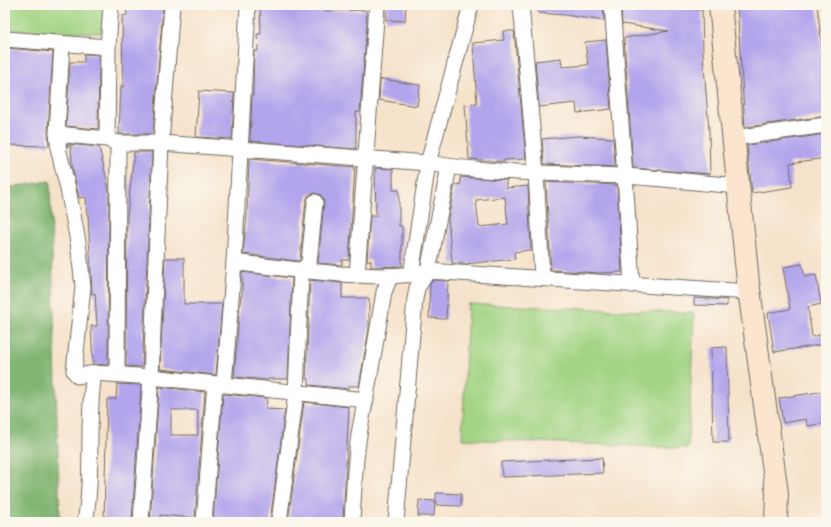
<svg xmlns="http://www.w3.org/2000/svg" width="831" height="527" viewBox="0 0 831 527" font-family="Sriracha,sans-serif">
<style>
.green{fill:#a2d484;stroke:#668058}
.forest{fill:#81b672;stroke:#56704e}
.building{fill:#b3a5ec;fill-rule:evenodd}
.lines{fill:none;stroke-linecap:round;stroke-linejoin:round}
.street-casing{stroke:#726b63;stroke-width:17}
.secondary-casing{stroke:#726b63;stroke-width:24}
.street{stroke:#fff;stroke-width:15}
.secondary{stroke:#fbe5cf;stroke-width:22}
</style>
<rect width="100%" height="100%" fill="#fbf7ec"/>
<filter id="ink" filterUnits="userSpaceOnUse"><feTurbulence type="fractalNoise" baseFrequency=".025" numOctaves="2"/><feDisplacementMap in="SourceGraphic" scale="8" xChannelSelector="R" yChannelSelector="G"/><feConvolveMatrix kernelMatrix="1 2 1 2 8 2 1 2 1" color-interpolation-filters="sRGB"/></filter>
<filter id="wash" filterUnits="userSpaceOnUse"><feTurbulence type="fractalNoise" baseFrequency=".012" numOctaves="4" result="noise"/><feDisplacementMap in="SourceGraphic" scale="16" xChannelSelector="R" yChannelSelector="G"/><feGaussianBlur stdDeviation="0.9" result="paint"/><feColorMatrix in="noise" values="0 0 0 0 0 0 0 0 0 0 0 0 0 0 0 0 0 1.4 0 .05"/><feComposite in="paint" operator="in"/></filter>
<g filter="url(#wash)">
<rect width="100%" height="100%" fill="#f6e2ca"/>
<!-- green -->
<g class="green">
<path d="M5,5h99l-2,28 -97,-3z"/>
<path d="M468,304l226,9 -6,135 -226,-9z"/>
</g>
<!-- forest -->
<path class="forest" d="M50,181l10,341h-55v-334z"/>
<g id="blocks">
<!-- building -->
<g class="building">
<path d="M126,5h26v2h11l-10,127h-34l2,-48 2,1 -1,-71 5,-1z"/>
<path d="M260,5h39v4h25v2l42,-1 1,14 -7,88h-4v37l-106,-8 2,-46h1l1,-44h4l-1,-17h4z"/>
<path d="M387,5h19l-1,16 -19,-1z"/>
<path d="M539,5h64l1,16 -39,-6 -27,-2z"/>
<path d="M621,5h35l46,5 1,44 6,76 1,44 -77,-6 -9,-130 45,-7 -47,-7z"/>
<path d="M737,5h80l6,50 3,61 -81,11z"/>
<path d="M503,31h11l12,128 -22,1v2l-35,-3 -4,-54 12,-1 -4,-61 31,-3z"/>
<path d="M606,40l5,69 -34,4 -1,-10 -37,4 -4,-46 26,-3 1,9 26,-2 -3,-23z"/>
<path d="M5,48l48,4 -5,80 1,14 -44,-1z"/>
<path d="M84,54l15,1 -1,74 -32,-3 4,-64h14z"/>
<path d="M382,79l38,6 -3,21 -38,-6 1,-20z"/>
<path d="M199,91l35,2 -2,46 -36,-2z"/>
<path d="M826,134v24l-36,5 2,24 -40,6 -5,-48z"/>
<path d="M578,136l35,2 2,29 -71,-3 -2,-25z"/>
<path d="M67,144l32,3 10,42 -1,176 -15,-1 -2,-38h6l-2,-33 -3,1 -4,-79h-1l-1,-18 -7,1 -7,-32 -1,-20h-4z"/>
<path d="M134,152h18l-10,215 -16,-1 1,-149z"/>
<path d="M249,159l106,8 -6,93h-7v5l-24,-2 6,-60 -1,-4 -2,-4 -6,-2 -4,1 -3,2 -2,5 -6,58 -2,2 -55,-7 4,-39z"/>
<path d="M375,168l18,1v21h6v36h3v40l-31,1v-7h-4l3,-44h6z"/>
<path d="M460,177l46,3v8l22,-2 3,64 -17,2 1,7 -51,5 -12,-1 -4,-45 7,-33 6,-1zM505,197l3,27 -29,3 -3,-27z"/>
<path d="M546,182l71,3 5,87 -22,1 -49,-3z"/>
<path d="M165,258h19v46h38l-6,71 -56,-6z"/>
<path d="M802,264l3,13 11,-2 5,29 -13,3 4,30 14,-4v11l-52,8 -6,-39 22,-4 -7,-42z"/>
<path d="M242,272l50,6 -4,101h-20v1l-34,-3 6,-73 1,-8h1z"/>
<path d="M310,280l32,3v15h27v31l-10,57h-10v3l-40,-4v-6h-3z"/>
<path d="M433,280l15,1 -2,38 -17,-1 1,-34z"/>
<path d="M694,298l33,2v6l-33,-1z"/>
<path d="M727,347l2,95h-16l-2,-94z"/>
<path d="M117,384l24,1 -9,137h-28l3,-123h9z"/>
<path d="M159,387l46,5 -10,126 -35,-3v7h-10zM171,410h27v25h-27z"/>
<path d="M826,391v32l-19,3 -1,-7 -23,4 -4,-25z"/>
<path d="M223,394l44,4 -1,11 19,1 -15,112h-54v-2h-3z"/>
<path d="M304,402l45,5 -6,115h-55z"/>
<path d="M602,458l1,15 -101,4 -1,-15z"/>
<path d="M436,493l25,1v12l-25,-1z"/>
<path d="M419,500l16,1 -1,15h-16z"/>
</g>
</g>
</g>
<g filter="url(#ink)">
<use href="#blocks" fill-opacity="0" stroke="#726b63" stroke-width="1"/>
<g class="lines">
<!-- street casing -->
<g class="street-casing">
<g id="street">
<path d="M521,5l15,168 6,104"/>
<path d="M612,5l13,171 7,109"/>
<path d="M5,39l103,8"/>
<path d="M62,44l-5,89 10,2 40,4 11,4h43l267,20c62,11 131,10 195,13 38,2 77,7 115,10"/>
<path d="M57,133l2,19 9,37 10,53 5,45 -9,84 4,5 16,-3c-8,49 0,100 -9,149"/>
<path d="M734,138l92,-13"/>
<path d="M107,139l1,-92 3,-42"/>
<path d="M234,262c35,5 70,9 106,12 30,2 59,4 88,-3 107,6 214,15 321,21"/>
<path d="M357,275l20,-270"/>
<path d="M411,275l17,-112 43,-158"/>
<path d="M94,373l57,4 215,23"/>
<path d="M117,374l1,-231"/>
<path d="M224,384l10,-122 14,-257"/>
<path d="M141,522l10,-145 10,-234 11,-138"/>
<path d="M204,522l11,-138"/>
<path d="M279,522l17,-129 5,-122 8,-8 6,-61"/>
<path d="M352,522c2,-35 3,-70 10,-104 8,-42 15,-84 22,-126l6,-15"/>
<path d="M396,522l19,-223 2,-11 11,-17 21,-104"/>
</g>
</g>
<!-- secondary casing -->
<g class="secondary-casing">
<path id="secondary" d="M720,5l28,277 29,211 -1,29"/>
</g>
<!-- street -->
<use href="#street" class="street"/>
<!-- secondary -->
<use href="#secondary" class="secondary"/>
</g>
</g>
<!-- margin -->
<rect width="831" height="527" fill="none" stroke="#fbf7ec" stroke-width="20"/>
</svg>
